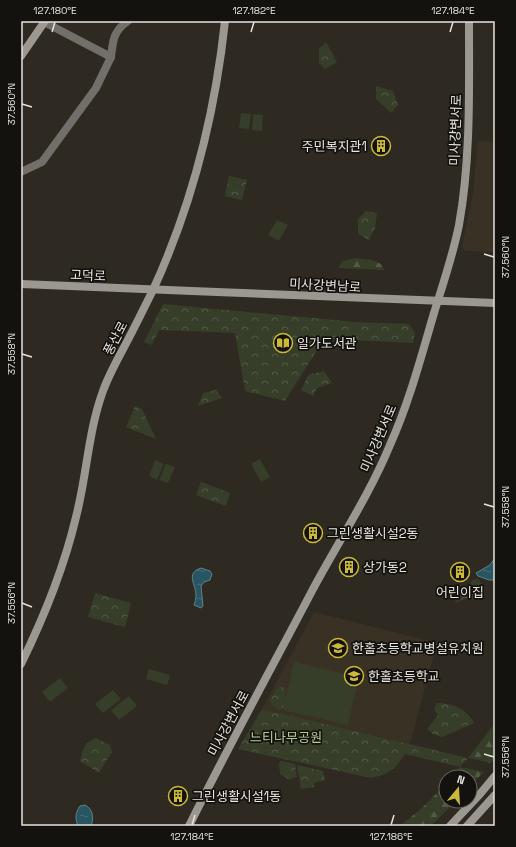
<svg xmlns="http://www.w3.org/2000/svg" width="516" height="847" viewBox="0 0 516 847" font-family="'Space Grotesk','Noto Sans KR',sans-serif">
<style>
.built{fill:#393124}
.forest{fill:url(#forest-firs)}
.park{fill:url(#park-crowns)}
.pitch{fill:#363e29}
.water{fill:url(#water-ripples);stroke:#618087}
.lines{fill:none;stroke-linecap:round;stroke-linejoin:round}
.street{stroke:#726f6b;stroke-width:8}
.secondary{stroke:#9b9791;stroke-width:8}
.ticks{fill:none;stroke:#e6e3dd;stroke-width:1.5}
.labels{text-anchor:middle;stroke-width:3.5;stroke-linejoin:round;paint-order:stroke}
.street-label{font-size:13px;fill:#e6e3dd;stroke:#14120e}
.poi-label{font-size:13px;fill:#e6e3dd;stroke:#14120e;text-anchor:start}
.park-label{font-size:13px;fill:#b3cb90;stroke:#14120e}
.neatline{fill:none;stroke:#e6e3dd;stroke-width:1.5}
.ticks-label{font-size:10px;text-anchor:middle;fill:#e6e3dd}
</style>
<defs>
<pattern id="forest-firs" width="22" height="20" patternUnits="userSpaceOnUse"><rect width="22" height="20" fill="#363e29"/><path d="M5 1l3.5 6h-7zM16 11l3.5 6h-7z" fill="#535a48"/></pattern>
<pattern id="park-crowns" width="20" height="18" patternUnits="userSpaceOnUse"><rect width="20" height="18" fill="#363e29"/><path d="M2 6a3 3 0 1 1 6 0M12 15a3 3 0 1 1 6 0" fill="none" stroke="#535a48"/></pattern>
<pattern id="water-ripples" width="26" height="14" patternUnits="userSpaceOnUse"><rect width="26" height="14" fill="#285562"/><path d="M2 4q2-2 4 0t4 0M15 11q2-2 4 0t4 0" fill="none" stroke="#476d78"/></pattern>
</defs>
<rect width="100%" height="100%" fill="#2e2921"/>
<!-- built -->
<g class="built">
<path d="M478,141l17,1v110l-30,-1 -3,-5 11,-53z"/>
<path d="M314,612l123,31 -27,101 -148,-35z"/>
</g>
<!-- forest -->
<g class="forest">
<path d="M355,258l17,2 9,4 3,6 -45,-2v-2l4,-5z"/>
<path d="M495,723v36l-4,4 -23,-5z"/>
<path d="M460,767l24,5 -14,14v-9h-18z"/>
<path d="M446,784v17h10l-25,25h-31l23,-19z"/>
</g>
<!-- park -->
<g class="park">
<path d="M326,42l11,20 -12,7 -6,-6v-14z"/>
<path d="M376,86l17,5 5,14 -7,8 -15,-14z"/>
<path d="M229,176l18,4 -5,20 -17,-4z"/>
<path d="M366,211l11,2 -2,15 -6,12 -11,-6v-15z"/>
<path d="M163,304l193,18 53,2 6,9 -2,10 -89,-4 -39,62 -40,-10 -10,-58 -76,-3 -7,15 -8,-3z"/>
<path d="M324,371l8,12 -15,5 -4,8 -12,-6 7,-15z"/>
<path d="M216,390l6,8 -24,8 5,-13z"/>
<path d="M135,406l7,3 14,30 -30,-12z"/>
<path d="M201,482l29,11 -4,13 -30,-11z"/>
<path d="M478,579c5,6 5,11 2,18l-7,3 -7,-2 -10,5 -2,-7 14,-4 4,-12z"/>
<path d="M95,593l36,10 -6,24 -37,-10z"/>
<path d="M279,686l6,2 1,8 -3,12 -4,2 -7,-5 -2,-5z"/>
<path d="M437,703c15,0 30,6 37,20l-32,14 -9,-3 -6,-5 11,-14 -4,-6z"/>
<path d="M262,709l206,49 -8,9 -55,-13c-8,14 -17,21 -34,24l-133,-29z"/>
<path d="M96,738l14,7 2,7 -13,21 -19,-12c3,-12 4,-18 16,-23z"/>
<path d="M281,761l14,3 2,13 -5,1 -2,2 -10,-6 -1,-11z"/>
<path d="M297,765l26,6 2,9 -11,3v4l-13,2z"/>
</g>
<!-- pitch -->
<g class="pitch">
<path d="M241,113l10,1 -2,15 -10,-1z"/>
<path d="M253,114l10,1 -1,16 -10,-1z"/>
<path d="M277,220l11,5 -9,16 -11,-6z"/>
<path d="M260,459l10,18 -9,5 -10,-18z"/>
<path d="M155,460l9,4 -7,16 -8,-4z"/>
<path d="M166,464l9,3 -7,16 -9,-3z"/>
<path d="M294,662l65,15 -11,48 -65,-15z"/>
<path d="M149,669l21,6 -3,10 -21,-6z"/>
<path d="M60,678l8,10 -18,14 -8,-10z"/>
<path d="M113,690l8,9 -18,14 -8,-9z"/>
<path d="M129,696l8,10 -18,14 -8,-10z"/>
</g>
<!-- water -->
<g class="water">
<path d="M495,558v22h-6l-11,-4 -2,-3 14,-8z"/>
<path d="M201,568l9,3 2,3 -2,6 -6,2 -3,4 2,20 -2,2 -7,-3c1,-3 2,-6 2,-10 0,-10 -11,-22 5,-27z"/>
<path d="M85,805c8,4 9,13 6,21h-13c-3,-8 -3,-12 2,-20z"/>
</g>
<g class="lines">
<!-- street -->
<g class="street">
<path d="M111,57c2,-16 2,-26 17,-36"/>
<path d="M21,172l21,-10 54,-74 15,-31 -67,-35"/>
</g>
<!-- secondary -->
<g class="secondary">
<path d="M21,56l24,-35"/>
<path d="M21,284c158,6 316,14 474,19"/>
<path d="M21,664c23,-47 43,-96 55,-147 11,-42 12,-85 27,-126 5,-14 12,-27 19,-40 11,-20 21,-41 31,-61 39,-85 62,-176 72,-269"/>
<path d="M189,826c39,-79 82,-157 123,-235 26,-49 57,-95 78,-146 19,-42 31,-88 44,-132 9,-29 19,-58 25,-88 12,-67 10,-136 10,-204"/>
<path d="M450,826l30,-32 15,-18"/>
<path d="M467,826l28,-31"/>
</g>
</g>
<!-- ticks -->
<path class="ticks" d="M52,32l3,-10M251,32l3,-10M450,32l3,-10M22,104l10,3M484,254l10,3M22,354l10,3M484,504l10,3M22,603l10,4M484,754l10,3M192,825l3,-10M391,825l3,-10"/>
<!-- icons -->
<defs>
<g id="building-ring" transform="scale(1)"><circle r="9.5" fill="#14120e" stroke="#cbba39" stroke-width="1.5"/><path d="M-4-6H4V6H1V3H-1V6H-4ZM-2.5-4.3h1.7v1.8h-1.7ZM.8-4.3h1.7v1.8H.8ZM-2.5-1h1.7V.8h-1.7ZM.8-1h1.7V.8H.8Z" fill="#cbba39"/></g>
<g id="library-ring" transform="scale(1)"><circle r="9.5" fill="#14120e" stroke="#cbba39" stroke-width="1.5"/><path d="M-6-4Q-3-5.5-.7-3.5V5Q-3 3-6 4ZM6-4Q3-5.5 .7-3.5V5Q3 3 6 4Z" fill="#cbba39"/></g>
<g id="school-ring" transform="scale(1)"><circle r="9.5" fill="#14120e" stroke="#cbba39" stroke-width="1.5"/><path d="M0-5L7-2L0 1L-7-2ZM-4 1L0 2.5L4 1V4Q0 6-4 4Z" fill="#cbba39"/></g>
</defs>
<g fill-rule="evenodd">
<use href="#building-ring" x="381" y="146"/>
<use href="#library-ring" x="283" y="343"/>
<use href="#building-ring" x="313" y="533"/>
<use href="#building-ring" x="349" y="567"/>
<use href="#building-ring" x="460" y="572"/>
<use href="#school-ring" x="338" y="648"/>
<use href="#school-ring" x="354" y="676"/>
<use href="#building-ring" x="178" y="796"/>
</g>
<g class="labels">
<!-- street labels -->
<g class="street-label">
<text transform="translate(455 130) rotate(-88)" y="5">미사강변서로</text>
<text transform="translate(88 275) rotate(2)" y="5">고덕로</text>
<text transform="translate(325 285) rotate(3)" y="5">미사강변남로</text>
<text transform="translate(115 338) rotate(-62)" y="5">풍산로</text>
<text transform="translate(378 438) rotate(-67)" y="5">미사강변서로</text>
<text transform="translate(228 723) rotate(-62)" y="5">미사강변서로</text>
</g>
<!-- poi labels -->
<g class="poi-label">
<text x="367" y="151" text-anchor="end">주민복지관1</text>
<text x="297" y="348">일가도서관</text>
<text x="327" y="538">그린생활시설2동</text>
<text x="363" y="572">상가동2</text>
<text x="460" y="597" text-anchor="middle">어린이집</text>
<text x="352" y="653">한홀초등학교병설유치원</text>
<text x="368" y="681">한홀초등학교</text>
<text x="192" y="801">그린생활시설1동</text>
</g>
<!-- park labels -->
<g class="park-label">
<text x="286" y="742">느티나무공원</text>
</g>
</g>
<!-- border -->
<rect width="516" height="847" fill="none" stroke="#14120e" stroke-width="44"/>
<!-- north arrow -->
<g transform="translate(458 789) rotate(18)"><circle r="19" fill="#14120e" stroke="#686661"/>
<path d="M0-3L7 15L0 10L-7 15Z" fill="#cbba39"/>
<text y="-6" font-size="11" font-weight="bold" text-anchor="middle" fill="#e6e3dd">N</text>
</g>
<rect x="22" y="22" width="472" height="803" class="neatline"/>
<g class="ticks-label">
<text x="55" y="14">127.180°E</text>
<text x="254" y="14">127.182°E</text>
<text x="453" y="14">127.184°E</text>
<text transform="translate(11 104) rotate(-90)" y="4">37.560°N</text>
<text transform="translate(505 257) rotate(-90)" y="4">37.560°N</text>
<text transform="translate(11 354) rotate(-90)" y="4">37.558°N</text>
<text transform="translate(505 507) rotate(-90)" y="4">37.558°N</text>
<text transform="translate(11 603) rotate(-90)" y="4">37.556°N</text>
<text transform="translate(505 757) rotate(-90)" y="4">37.556°N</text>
<text x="192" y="840">127.184°E</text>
<text x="391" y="840">127.186°E</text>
</g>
</svg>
